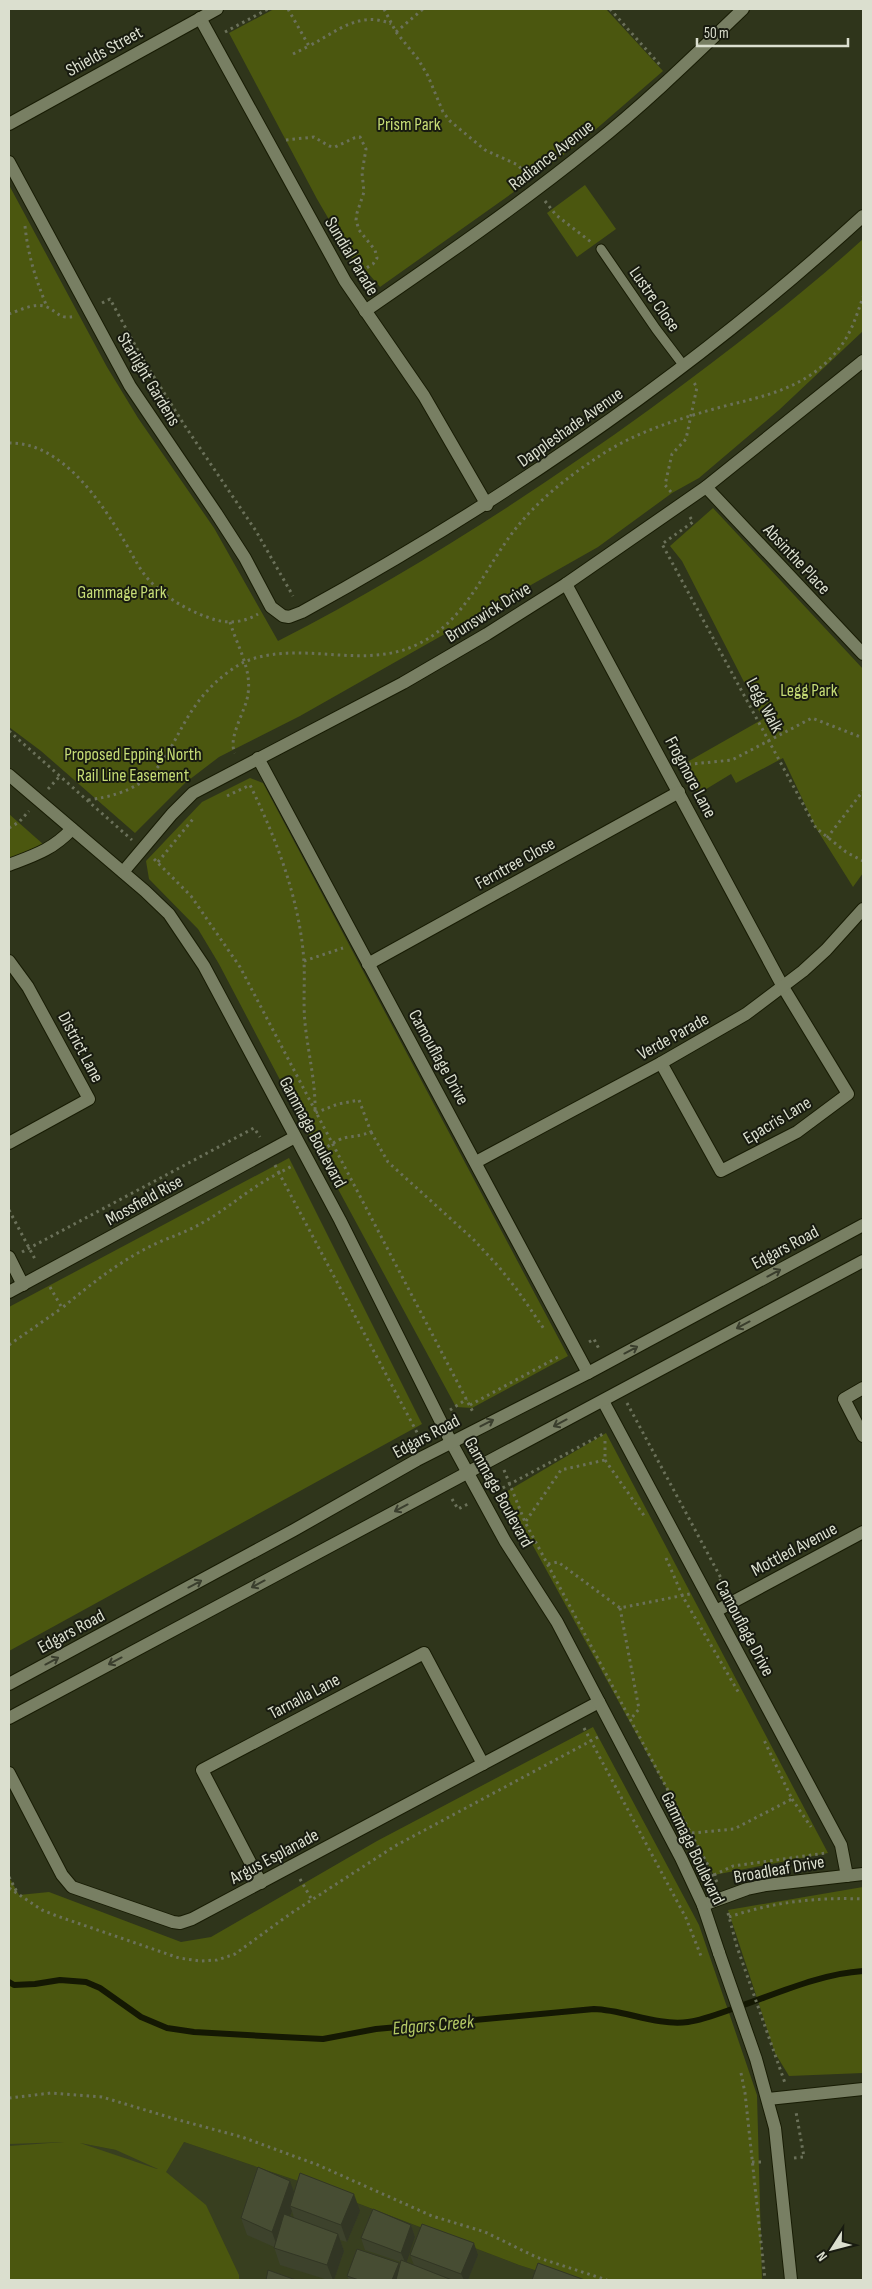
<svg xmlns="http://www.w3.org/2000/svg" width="872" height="2289" viewBox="0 0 872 2289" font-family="'Sofia Sans Condensed',sans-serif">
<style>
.built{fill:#383f1f}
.green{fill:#4b570f;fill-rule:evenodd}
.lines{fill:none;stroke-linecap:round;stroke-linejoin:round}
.stream{stroke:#141803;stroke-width:6}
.lane-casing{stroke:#181c04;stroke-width:11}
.street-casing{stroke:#181c04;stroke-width:14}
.secondary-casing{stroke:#181c04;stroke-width:14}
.path{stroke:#6b715a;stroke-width:3;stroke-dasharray:2.5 4;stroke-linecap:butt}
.lane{stroke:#787f63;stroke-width:9}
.street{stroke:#787f63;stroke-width:12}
.secondary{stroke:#787f63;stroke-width:12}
.wall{fill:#3d422c;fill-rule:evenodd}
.shaded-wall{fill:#323624}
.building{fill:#474d33;stroke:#323624}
.oneway{stroke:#3a3e2d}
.labels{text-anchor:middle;stroke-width:4;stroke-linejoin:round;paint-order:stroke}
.street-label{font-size:18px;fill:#dbdfcf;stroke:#181b10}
.park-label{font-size:18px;fill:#c5db75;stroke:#181b10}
.water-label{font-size:19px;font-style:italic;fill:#b5ca65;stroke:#181b10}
</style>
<rect width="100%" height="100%" fill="#2f351b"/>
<!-- built -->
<path class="built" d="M16,2142h60l40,8 68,-8 126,43 209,80 47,15h-557v-136z"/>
<!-- green -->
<g class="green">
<path d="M274,9h332l57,62 -76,66 -62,47 -145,103 -18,-21 -7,-2 -38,-65 -88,-166z"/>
<path d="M9,185l98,182 31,51 76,110 64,113c131,-67 253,-146 372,-232 73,-54 146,-109 213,-170v92l-84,79 -80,68 -27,15 -74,54 -298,169 -81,41 -34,26 -50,50 -94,-82 -32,-24z"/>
<path d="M585,185l31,44 -39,28 -30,-44z"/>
<path d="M713,508l150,161v204l-10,14 -37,-59 -33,-70 -47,25 -5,-9 -33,20 -16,-29 81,-46 -81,-158 -12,-15z"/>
<path d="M250,778l13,5 305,573 -96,52 -16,-1 -138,-255 -99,-188 -21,-35 -49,-50 -3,-18 56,-59z"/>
<path d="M9,814l35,31 -35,14z"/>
<path d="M289,1158l133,266 -413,227v-344z"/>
<path d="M606,1433l222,420 -114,22 -210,-382z"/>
<path d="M593,1727l106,198 58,170 5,185h-196l-47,-15 -209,-80 -126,-43 -18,30 40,33 33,70v5h-230v-134l55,-4 -55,2v-267l10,18 30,-3 132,50 30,-5 166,-96zM80,2143l36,7 42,19h-1z"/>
<path d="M863,1887v186l-74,3 -14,-23 -47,-143z"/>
</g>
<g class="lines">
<!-- stream -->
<path class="stream" d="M9,1982l5,3 21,-1 25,-4 26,2 14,6 41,29 26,11 27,4 88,5 41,2 53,-10 218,-20c31,1 62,17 94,13 14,-2 30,-8 44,-13 42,-14 86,-35 131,-38"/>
<!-- lane casing -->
<g class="lane-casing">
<path id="lane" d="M601,249l55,80 28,37"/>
</g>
<!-- street casing -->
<g class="street-casing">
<g id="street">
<path d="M200,18l145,263 79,115 63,109"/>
<path d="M9,124l208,-115"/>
<path d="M9,162l121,224 86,127 29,45 26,49 12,9 6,1 13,-5c202,-111 391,-240 561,-396"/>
<path d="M365,311c77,-53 154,-106 227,-165 53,-42 102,-90 151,-137"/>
<path d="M706,487l157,167"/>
<path d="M566,584l217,403 65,107 -51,38 -76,39 -60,-108"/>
<path d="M258,758l330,615"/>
<path d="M9,865c26,-10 43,-15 63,-36"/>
<path d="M123,872l49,-58 21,-21 210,-110 84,-49 79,-50 140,-97 157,-126"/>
<path d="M9,961l19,26 61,112 -80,44"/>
<path d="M368,964l311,-172"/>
<path d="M476,1162l185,-99 85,-49 57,-43 23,-21 37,-41"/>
<path d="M9,1257l14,28"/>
<path d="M9,1292l286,-155"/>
<path d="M863,1388l-19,11 19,37"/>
<path d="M603,1401l238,444 6,31"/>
<path d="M716,1611l147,-79"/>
<path d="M9,1773l53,102 10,12 101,35 7,1 12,-4 407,-217"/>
<path d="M261,1883l-59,-113 222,-117 59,111"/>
<path d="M719,1953l-16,-48 44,-16 19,-4 97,-11"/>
<path d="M768,2099l95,-10"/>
</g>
</g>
<!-- secondary casing -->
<g class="secondary-casing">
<g id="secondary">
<path d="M9,775l136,116 24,23 35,52 136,254 111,222 54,99 52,81 124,236 22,47"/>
<path d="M9,1684l285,-154 123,-70 171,-87 275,-148"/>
<path d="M9,1718l854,-457"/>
<path d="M719,1953l37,106 19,69 16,152"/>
</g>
</g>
<!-- path -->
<g class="path">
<path d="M288,9l21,37c27,-14 51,-36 82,-22"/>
<path d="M384,9l12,23 22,27 10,17 15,36 7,9 35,29 33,15 9,11"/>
<path d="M610,9l51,57"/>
<path d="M225,32l43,-23"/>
<path d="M396,32l27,-23"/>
<path d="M293,54l16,-8"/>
<path d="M286,140l28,-3 15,9 6,1 19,-9 6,-1 6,12 -4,24 2,19 -7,21 -1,7 3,10 16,20 2,8 -4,6 -15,9"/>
<path d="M545,201l11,14 35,27"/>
<path d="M25,226c3,30 11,54 22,81"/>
<path d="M102,303l8,-4 32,59 43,68 71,105 37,65"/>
<path d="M9,314c11,-4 27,-12 38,-7 13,6 12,13 29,9"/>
<path d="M9,443c51,-1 90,55 114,96 9,14 15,29 26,41 16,17 36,29 58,37 17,7 34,7 51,-3"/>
<path d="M671,492l-6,-7 7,-31 14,-15 11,-52 -5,-7"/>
<path d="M690,517l3,5 -31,22 154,284 30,24 17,9"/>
<path d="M230,622c7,24 22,47 18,72 -2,17 -21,44 -13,59"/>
<path d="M9,731l123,109"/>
<path d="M682,765l50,-5 80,-42 51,20"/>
<path d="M48,789l12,-13"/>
<path d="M227,796l23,-11c27,55 50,116 54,177 1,20 -1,41 1,61 3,30 11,60 10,90l23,-9 21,-4 12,32c-10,4 -18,4 -27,6 -6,1 -17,10 -25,13"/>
<path d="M88,800c92,-12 74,-68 128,-118 8,-7 18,-15 28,-20 56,-23 115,8 170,-16 50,-22 68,-73 99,-114 23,-30 53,-54 85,-75 37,-25 80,-38 123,-50 47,-12 88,-19 120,-61 11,-15 16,-32 22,-49"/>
<path d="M9,828l10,-6 10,-11"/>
<path d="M827,838l36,-47"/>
<path d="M154,859l37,37 49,71 234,447"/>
<path d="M158,862l35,-43"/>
<path d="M304,961l39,-13"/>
<path d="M371,1132l17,30 85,77 26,28 19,24 26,38"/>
<path d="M275,1165l4,8 15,-8"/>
<path d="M9,1210l27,51"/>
<path d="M22,1252l232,-124 6,9"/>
<path d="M50,1287l12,21c29,-24 58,-47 91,-63 17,-8 34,-13 49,-22 27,-15 49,-36 77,-50l142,267"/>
<path d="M589,1342l5,-3 5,10"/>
<path d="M9,1345l53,-37"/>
<path d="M627,1403l95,177 -4,1"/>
<path d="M470,1405l90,-49"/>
<path d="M450,1410l17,-11"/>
<path d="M605,1460l40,57"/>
<path d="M504,1470l21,52 193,362"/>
<path d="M497,1491l106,-57"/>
<path d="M452,1499l6,10 10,-5"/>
<path d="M526,1521l35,-51 44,-10v-19"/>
<path d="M666,1558l17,39 57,98"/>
<path d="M548,1564l10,-2 62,46 70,-14"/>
<path d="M620,1608l19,101 -9,11"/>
<path d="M584,1728l102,190 15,38"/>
<path d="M792,1799l19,28"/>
<path d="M692,1833l42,-4 58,-30 -29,-61"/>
<path d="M714,1875l19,-9 93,-13"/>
<path d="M9,1877l9,17"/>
<path d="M300,1879l12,21"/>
<path d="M9,1888l33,22 15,6 122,42 21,3 17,-1 18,-6 55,-40 105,-68 205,-110"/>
<path d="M728,1913l9,34 48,136"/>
<path d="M729,1917c44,-15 88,-20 134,-18"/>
<path d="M741,2073l4,20 20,187"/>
<path d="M9,2098l42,-5 51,4 73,22 67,18 76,28 114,51 53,16 51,25 71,23"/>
<path d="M794,2158l10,-1 -8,-45"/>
<path d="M752,2162h11"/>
</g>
<!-- lane -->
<use href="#lane" class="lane"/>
<!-- street -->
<use href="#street" class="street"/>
<!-- secondary -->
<use href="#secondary" class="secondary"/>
</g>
<!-- wall -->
<g class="wall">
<path d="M294,2192l66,19 -13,31 -7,-2 4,11 -10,29h-6l-48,-15 -6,-18 -27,-12 -6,-17zM292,2211l2,7 -4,-1z"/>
<path d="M411,2225l4,12 -9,25 8,3 -4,-10h68l-10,25h-119l-2,-4 52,-13 1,3 1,-4 -36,-12 -4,-12z"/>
</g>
<!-- shaded-wall -->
<g class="shaded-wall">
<path d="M290,2181l6,17 -6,8 2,5 -14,38 -6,-17z"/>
<path d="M354,2194l6,17 -13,31 -6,-17z"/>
<path d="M411,2225l4,12 -9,27 -5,-11z"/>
<path d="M338,2234l6,17 -10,29h-1l-6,-15z"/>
<path d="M474,2243l4,12 -10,25h-4l-3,-6z"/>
<path d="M399,2263l4,12 -2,5h-9z"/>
</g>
<!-- building -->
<g class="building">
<path d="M258,2167l32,14 -18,51 -31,-14z"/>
<path d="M300,2173l54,21 -13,31 -51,-19z"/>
<path d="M373,2209l38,16 -10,28 -40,-15z"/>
<path d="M284,2214l54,20 -11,31 -53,-17z"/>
<path d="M422,2224l52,19 -13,31 -51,-19z"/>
<path d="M357,2249l42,14 -7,17h-33l-12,-4z"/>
<path d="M401,2260l51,20h-56z"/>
<path d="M538,2263l47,17h-53z"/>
<path d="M268,2270l28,10h-30z"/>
</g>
<!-- one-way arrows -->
<defs><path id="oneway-shaft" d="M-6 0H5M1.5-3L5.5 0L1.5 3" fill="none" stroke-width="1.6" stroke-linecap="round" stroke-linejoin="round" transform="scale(1.25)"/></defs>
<g class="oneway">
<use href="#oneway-shaft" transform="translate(774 1273) rotate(-28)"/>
<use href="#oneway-shaft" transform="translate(743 1325) rotate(152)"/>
<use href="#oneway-shaft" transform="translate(631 1350) rotate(-28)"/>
<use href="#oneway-shaft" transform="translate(487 1423) rotate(-27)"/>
<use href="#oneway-shaft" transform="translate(560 1423) rotate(152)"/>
<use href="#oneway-shaft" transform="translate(401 1508) rotate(152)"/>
<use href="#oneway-shaft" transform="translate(195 1584) rotate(-28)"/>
<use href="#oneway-shaft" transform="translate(258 1584) rotate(152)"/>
<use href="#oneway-shaft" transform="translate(52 1661) rotate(-28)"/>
<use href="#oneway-shaft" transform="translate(115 1661) rotate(152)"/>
</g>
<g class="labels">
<!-- street labels -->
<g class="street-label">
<text transform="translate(104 51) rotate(-29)" y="6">Shields Street</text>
<text transform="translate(551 155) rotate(-38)" y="6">Radiance Avenue</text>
<text transform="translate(352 256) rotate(59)" y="6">Sundial Parade</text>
<text transform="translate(655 299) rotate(55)" y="6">Lustre Close</text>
<text transform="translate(149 379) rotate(59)" y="6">Starlight Gardens</text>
<text transform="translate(570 427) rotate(-35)" y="6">Dappleshade Avenue</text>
<text transform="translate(797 559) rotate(47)" y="6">Absinthe Place</text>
<text transform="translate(488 612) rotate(-32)" y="6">Brunswick Drive</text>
<text transform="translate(765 705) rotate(62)" y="6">Legg Walk</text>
<text transform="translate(691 777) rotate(62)" y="6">Frogmore Lane</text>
<text transform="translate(515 863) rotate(-29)" y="6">Ferntree Close</text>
<text transform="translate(673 1036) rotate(-29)" y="6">Verde Parade</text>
<text transform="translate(81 1047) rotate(62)" y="6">District Lane</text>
<text transform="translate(439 1057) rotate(61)" y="6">Camouflage Drive</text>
<text transform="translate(777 1120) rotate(-31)" y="6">Epacris Lane</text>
<text transform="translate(313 1132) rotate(62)" y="6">Gammage Boulevard</text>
<text transform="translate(144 1200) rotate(-29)" y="6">Mossfield Rise</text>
<text transform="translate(785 1247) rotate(-28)" y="6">Edgars Road</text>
<text transform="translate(426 1436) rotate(-28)" y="6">Edgars Road</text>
<text transform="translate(499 1492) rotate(61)" y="6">Gammage Boulevard</text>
<text transform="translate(794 1549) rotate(-28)" y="6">Mottled Avenue</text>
<text transform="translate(745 1628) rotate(62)" y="6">Camouflage Drive</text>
<text transform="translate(71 1631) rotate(-28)" y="6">Edgars Road</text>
<text transform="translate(304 1696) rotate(-28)" y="6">Tarnalla Lane</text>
<text transform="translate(693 1848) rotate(64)" y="6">Gammage Boulevard</text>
<text transform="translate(274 1856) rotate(-28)" y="6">Argus Esplanade</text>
<text transform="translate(779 1869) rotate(-10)" y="6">Broadleaf Drive</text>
</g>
<!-- park labels -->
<g class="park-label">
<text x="409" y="130">Prism Park</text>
<text x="122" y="598">Gammage Park</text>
<text x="809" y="696">Legg Park</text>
<text x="133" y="760">Proposed Epping North<tspan x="133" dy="21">Rail Line Easement</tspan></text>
</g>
<!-- water labels -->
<g class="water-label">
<text transform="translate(433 2024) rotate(-5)" y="7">Edgars Creek</text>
</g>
</g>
<!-- border -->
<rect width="872" height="2289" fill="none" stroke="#dbdfcf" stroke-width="20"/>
<!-- north arrow -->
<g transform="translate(832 2249) rotate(234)" stroke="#181b10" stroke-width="4" paint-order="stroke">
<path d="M0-4L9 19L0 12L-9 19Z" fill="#dbdfcf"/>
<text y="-8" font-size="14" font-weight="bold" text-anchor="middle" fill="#dbdfcf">N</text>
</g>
<!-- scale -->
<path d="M697 38v8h151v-8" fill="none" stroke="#dbdfcf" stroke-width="2.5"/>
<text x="704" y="38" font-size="15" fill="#dbdfcf" stroke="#181b10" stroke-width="4" paint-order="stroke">50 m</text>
</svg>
